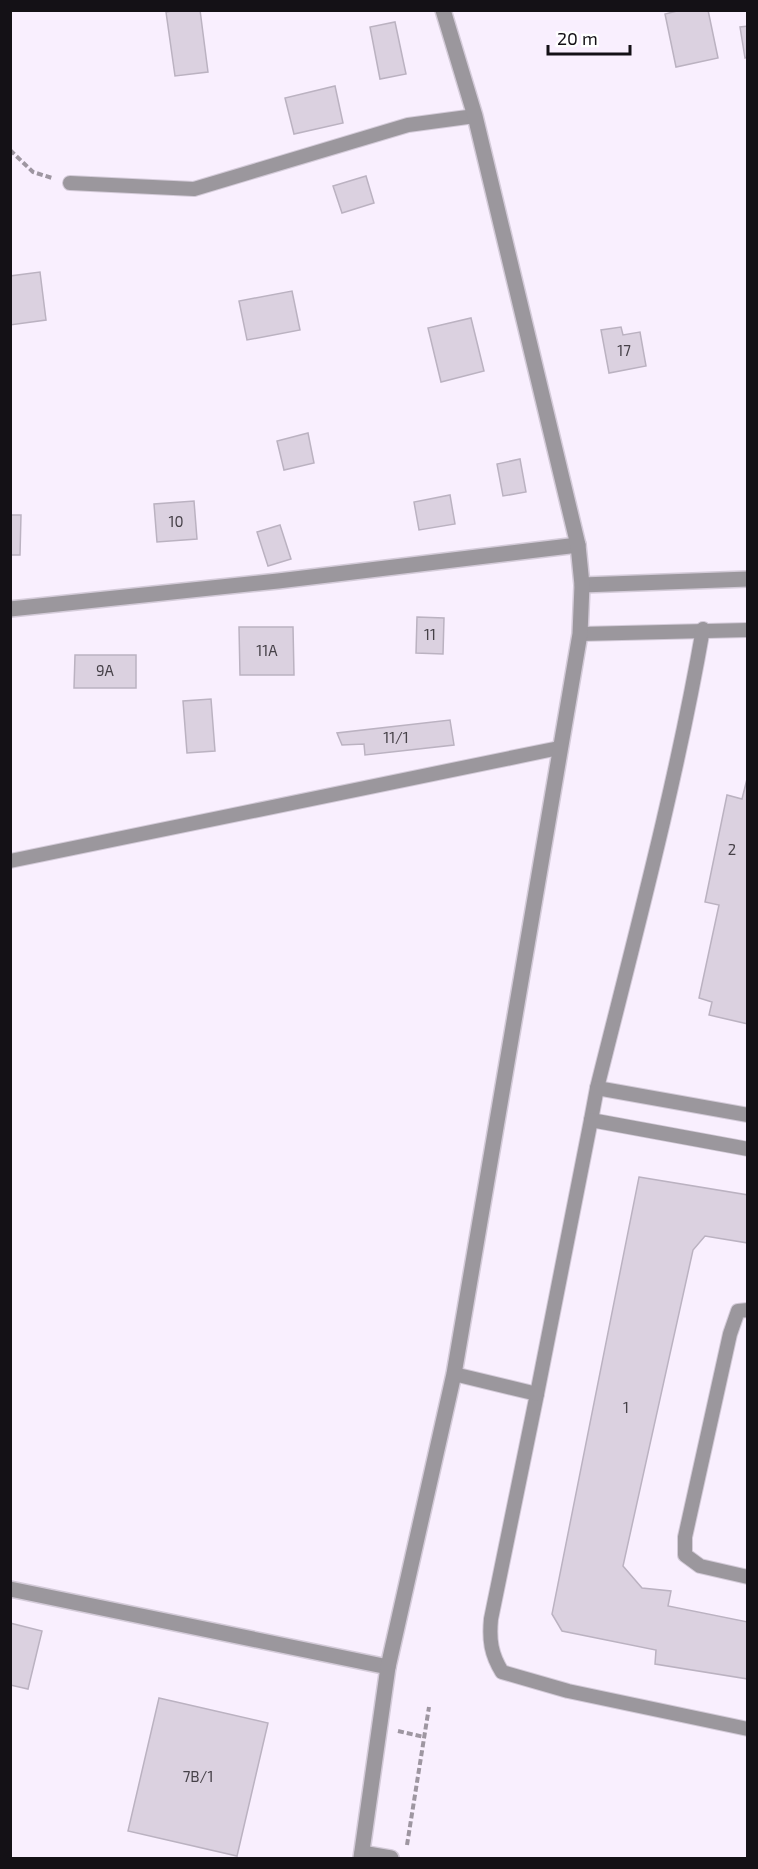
<svg xmlns="http://www.w3.org/2000/svg" width="758" height="1869" viewBox="0 0 758 1869" font-family="'Exo 2',sans-serif">
<style>
.building{fill:#dbd1e0;stroke:#bbb2c1;stroke-width:1.5}
.lines{fill:none;stroke-linecap:round;stroke-linejoin:round}
.lane-casing{stroke:#d4cbd9;stroke-width:16}
.street-casing{stroke:#d4cbd9;stroke-width:18}
.path{stroke:#9e96a1;stroke-width:4;stroke-dasharray:6 3;stroke-linecap:butt}
.lane{stroke:#9b979d;stroke-width:14}
.street{stroke:#9b979d;stroke-width:15}
.labels{text-anchor:middle;stroke-width:5;stroke-linejoin:round;paint-order:stroke}
.number-label{font-size:15px;fill:#464148}
</style>
<rect width="100%" height="100%" fill="#f9effe"/>
<!-- building -->
<g class="building">
<path d="M177,10h23l8,62 -33,4 -9,-64z"/>
<path d="M681,10h27l10,48 -42,9 -11,-53z"/>
<path d="M395,22l11,52 -26,5 -10,-52z"/>
<path d="M748,26v31l-3,1 -5,-31z"/>
<path d="M335,86l8,37 -49,11 -9,-36z"/>
<path d="M366,176l8,27 -32,10 -9,-27z"/>
<path d="M40,272l6,48 -36,5v-49z"/>
<path d="M292,291l8,39 -53,10 -8,-39z"/>
<path d="M471,318l13,53 -43,11 -13,-54z"/>
<path d="M621,327l2,8 17,-3 6,34 -37,7 -8,-43z"/>
<path d="M308,433l6,30 -30,7 -7,-29z"/>
<path d="M520,459l6,33 -23,4 -6,-32z"/>
<path d="M450,495l5,29 -36,6 -5,-28z"/>
<path d="M194,501l3,38 -40,3 -3,-38z"/>
<path d="M10,515h11l-1,40h-10z"/>
<path d="M280,525l11,34 -23,7 -11,-34z"/>
<path d="M417,617l27,1 -1,36 -27,-1z"/>
<path d="M239,627h54l1,48h-54z"/>
<path d="M75,655h61v33h-62z"/>
<path d="M211,699l4,52 -28,2 -4,-52z"/>
<path d="M450,720l4,25 -89,10 -1,-11 -22,1 -5,-12z"/>
<path d="M748,775v249l-39,-9 3,-13 -13,-4 20,-93 -14,-3 22,-107 15,4z"/>
<path d="M639,1177l109,18v48l-43,-7 -12,14 -70,316 19,22 29,3 -3,15 80,16v57l-93,-15 1,-14 -94,-19 -10,-17z"/>
<path d="M10,1623l32,8 -14,58 -18,-4z"/>
<path d="M159,1698l109,25 -31,133 -109,-25z"/>
</g>
<g class="lines">
<!-- lane casing -->
<g class="lane-casing">
<g id="lane">
<path d="M70,183l124,6 214,-64 67,-9"/>
<path d="M580,634l168,-4"/>
<path d="M10,861l549,-113"/>
<path d="M597,1088c38,-152 79,-304 106,-459"/>
<path d="M591,1120l6,-32 151,27"/>
<path d="M748,1310l-10,1 -8,23 -45,203v18l15,11 48,11"/>
<path d="M454,1374l83,20 -46,225c-2,21 0,35 11,53l66,19 180,38"/>
<path d="M537,1394l54,-274 157,29"/>
</g>
</g>
<!-- street casing -->
<g class="street-casing">
<g id="street">
<path d="M582,585l166,-6"/>
<path d="M10,609l268,-28 300,-36"/>
<path d="M10,1589l378,78"/>
<path d="M362,1853l29,5"/>
<path d="M361,1858l27,-191 66,-293 126,-740 2,-49 -4,-40 -103,-429 -32,-106"/>
</g>
</g>
<!-- path -->
<g class="path">
<path d="M10,150l23,22 19,6"/>
<path d="M398,1731l26,6"/>
<path d="M407,1845l22,-138"/>
</g>
<!-- lane -->
<use href="#lane" class="lane"/>
<!-- street -->
<use href="#street" class="street"/>
</g>
<g class="labels">
<!-- number labels -->
<g class="number-label">
<text x="624" y="356">17</text>
<text x="176" y="527">10</text>
<text x="430" y="640">11</text>
<text x="267" y="656">11А</text>
<text x="105" y="676">9А</text>
<text x="396" y="743">11/1</text>
<text x="732" y="855">2</text>
<text x="626" y="1413">1</text>
<text x="198" y="1782">7В/1</text>
</g>
</g>
<!-- border -->
<rect width="758" height="1869" fill="none" stroke="#141116" stroke-width="24"/>
<!-- scale -->
<path d="M548 45v9h82v-9" fill="none" stroke="#141116" stroke-width="3"/>
<text x="557" y="45" font-size="18" fill="#141116" stroke="#ffffff" stroke-width="4.5" paint-order="stroke">20 m</text>
</svg>
